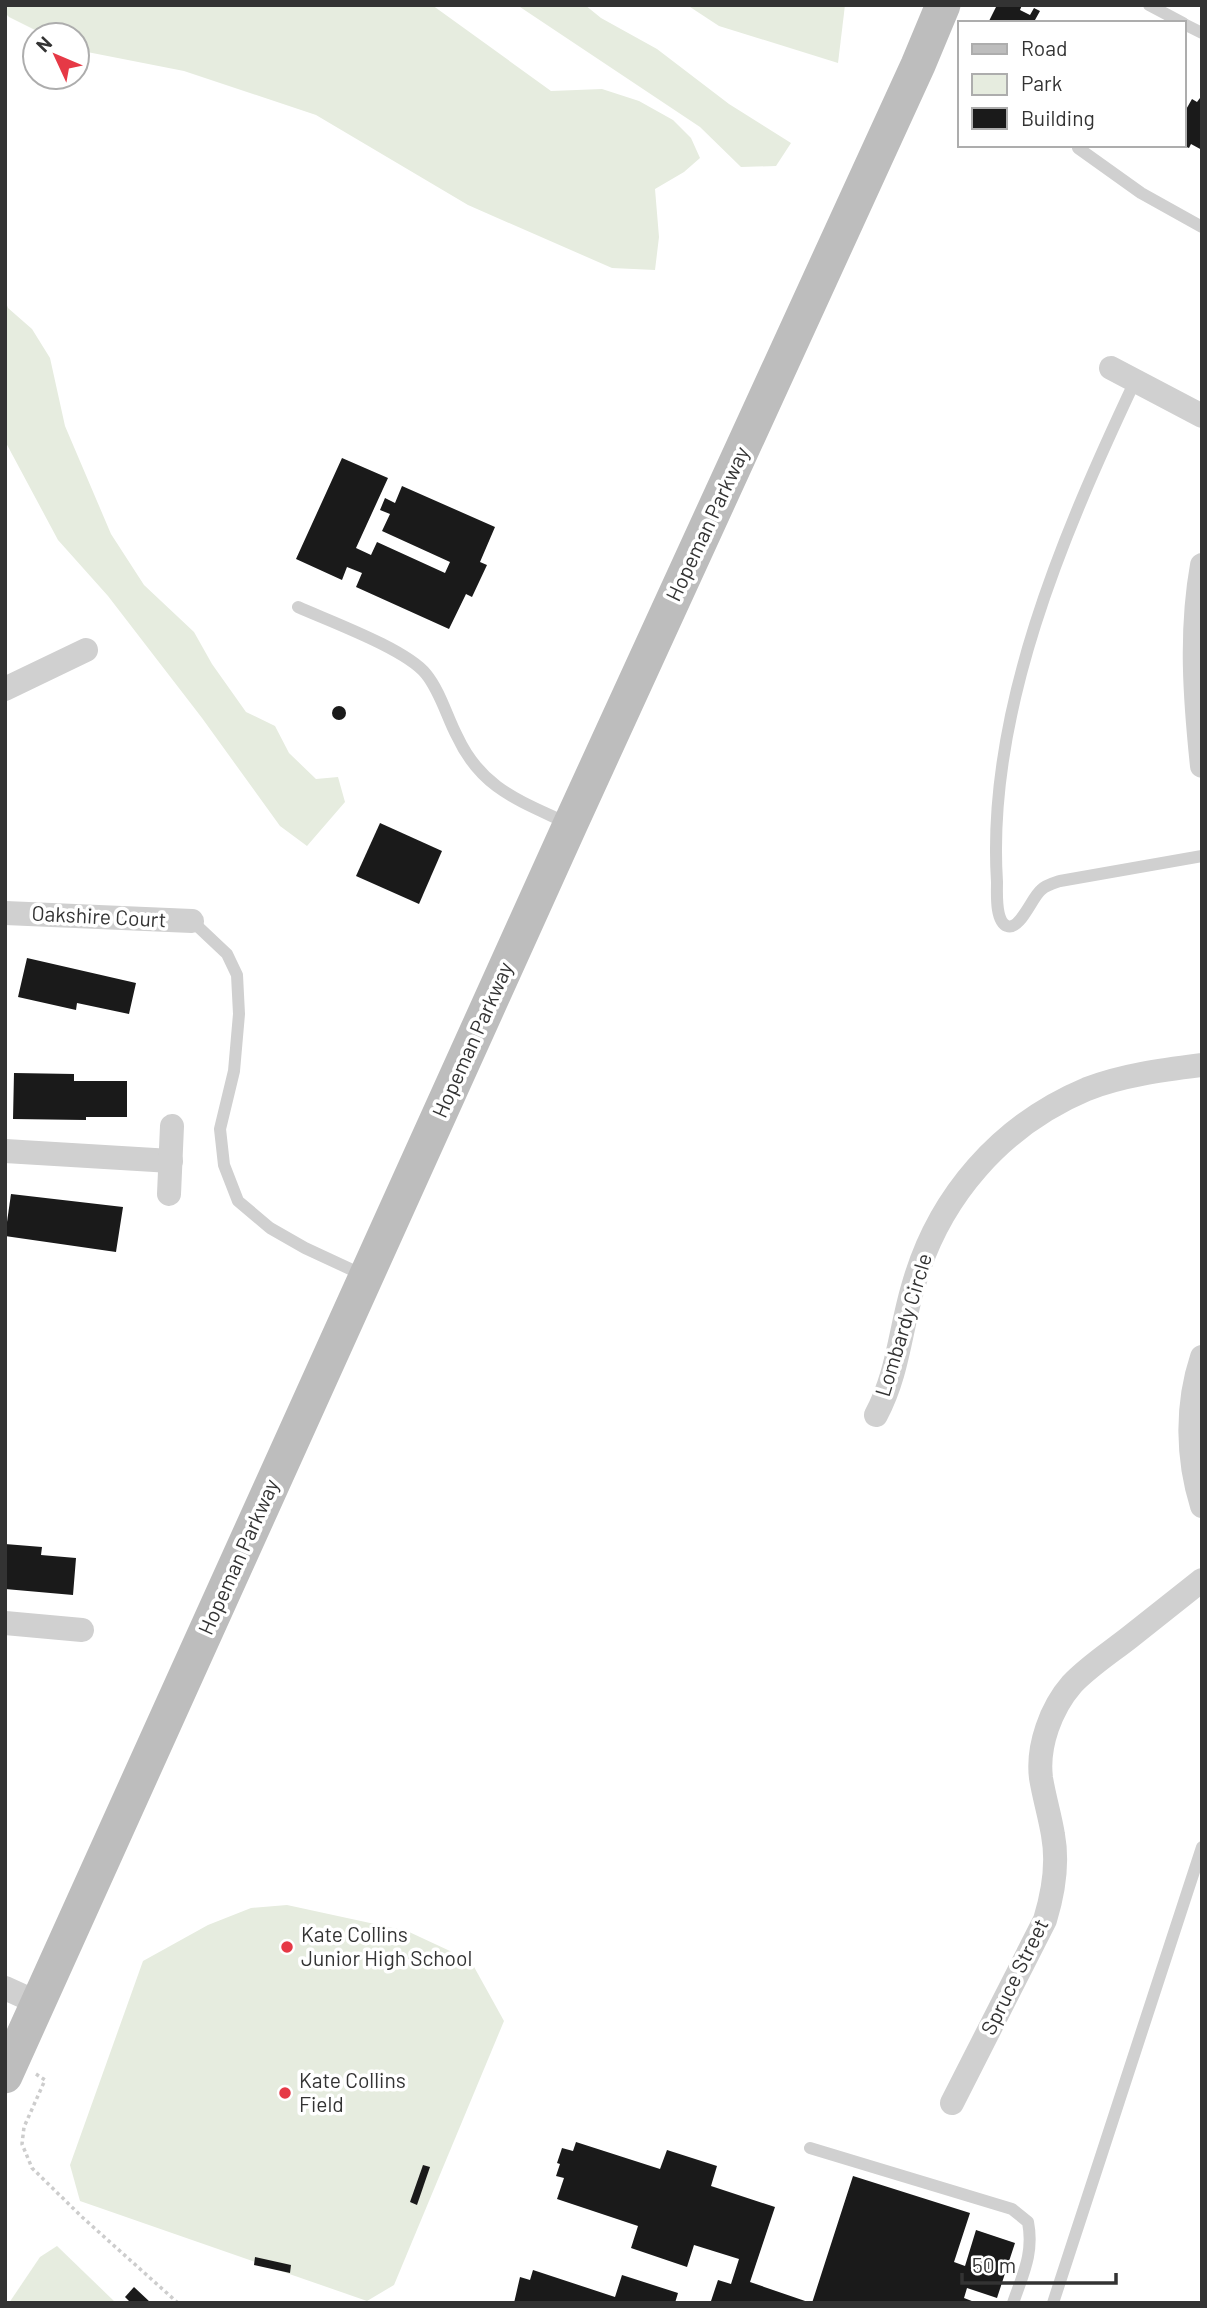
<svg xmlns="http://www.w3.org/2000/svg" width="1207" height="2308" viewBox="0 0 1207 2308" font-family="Barlow,sans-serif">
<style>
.green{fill:#e6ecdf}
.building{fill:#1a1a1a}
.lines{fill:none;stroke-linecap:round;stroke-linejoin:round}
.path{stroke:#cdcdcd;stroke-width:3.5;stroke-dasharray:3.5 3.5;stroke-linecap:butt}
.service{stroke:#d0d0d0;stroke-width:12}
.minor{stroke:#d0d0d0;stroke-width:24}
.secondary{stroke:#bdbdbd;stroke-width:35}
.poi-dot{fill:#e63946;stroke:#fff;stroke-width:2.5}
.labels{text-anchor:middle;stroke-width:7;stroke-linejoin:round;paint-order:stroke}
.street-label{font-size:21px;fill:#333;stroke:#fff}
.poi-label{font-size:21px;fill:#333;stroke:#fff;text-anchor:start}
</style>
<rect width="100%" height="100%" fill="#fff"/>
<!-- green -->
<g class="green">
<path d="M5,5h427l119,86 51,-2 37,12 34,19 18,18 9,20 -16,14 -29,17 4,48 -4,33 -43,-2 -144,-63 -152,-90 -132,-44 -107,-21v-15h-32l-36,-18 -4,-4z"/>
<path d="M517,5h68l16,13 56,31 72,55 62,39 -15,23 -35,1 -41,-40z"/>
<path d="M687,5h158l-7,58 -119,-37z"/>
<path d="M5,300l3,8 24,21 18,29 15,68 46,108 33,51 50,47 18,32 34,48 29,14 14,27 27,26 22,-2 7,25 -38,44 -27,-20 -78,-108 -94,-122 -50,-56 -53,-99z"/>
<path d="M287,1905l120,26 43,20 23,14 31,56 -110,264 -27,16 -287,-100 -10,-36 73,-204 65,-36 43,-17z"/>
<path d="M57,2246l59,57h-107l31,-46z"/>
</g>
<!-- building -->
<g class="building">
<path d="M997,5h25l-2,5 10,5 4,-7 6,3 -5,9 4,3h-51z"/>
<path d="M1200,98l2,1v51l-11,-6 -2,4 -5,-2v-33l8,-14 5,3z"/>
<path d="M342,458l46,20 -32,70 15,7 6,-13 68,31 5,-11 -68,-31 8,-17 -10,-4 5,-12 10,5 7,-17 93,41 -15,35 7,3 -15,32 -6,-3 -17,35 -93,-42 6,-14 -15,-6 -5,13 -46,-21z"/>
<circle cx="339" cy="713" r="7"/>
<path d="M380,823l62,28 -23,53 -63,-28z"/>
<path d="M27,958l109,25 -7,31 -52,-11 -1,7 -58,-13z"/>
<path d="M14,1073l60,1v7h53v36h-41v3l-73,-1z"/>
<path d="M11,1194l112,13 -7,45 -111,-16z"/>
<path d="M5,1544l37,3 -1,8 35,3 -3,37 -68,-6z"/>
<path d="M576,2142l84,27 7,-19 50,16 -6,20 64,21 -25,75 61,21 -100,-2 7,-21 13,4 8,-25 -45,-14 -7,22 -56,-19 7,-22 -81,-27 7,-21 -8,-2 4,-12 -3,-1 5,-15 11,3z"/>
<path d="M423,2165l7,2 -13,38 -7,-3z"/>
<path d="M853,2176l117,37 -16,49 11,4 11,-36 39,13 -18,55 -30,-10 -3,10 13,5h-165z"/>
<path d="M255,2257l36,8 -1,8 -36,-8z"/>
<path d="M533,2270l82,27 7,-22 56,18 -3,10h-161l6,-26 10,3z"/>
<path d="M134,2287l17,16h-20l-6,-6z"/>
</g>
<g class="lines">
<!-- path -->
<path class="path" d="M36,2074l9,6 -21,47 -2,17 10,24 50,49 96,86"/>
<!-- service -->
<g class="service">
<path d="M1149,5l34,18"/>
<path d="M1184,24l18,9"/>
<path d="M1078,148l63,45 61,34"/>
<path d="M1135,381c-71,151 -149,331 -138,501 0,11 -2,39 10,44 13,5 25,-29 34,-36 5,-5 13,-7 19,-9l142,-25"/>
<path d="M298,607c31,14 108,42 128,67 14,17 21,43 31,62 24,52 61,64 110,87"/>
<path d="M192,921l35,33 10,21 2,39 -5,57 -14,58 4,36 14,36 32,27 35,20 58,27"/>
<path d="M810,2148l202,61 16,13c6,31 -5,52 -15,81"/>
<path d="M1053,2303l149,-456"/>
</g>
<!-- minor -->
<g class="minor">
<path d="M1111,368l91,48"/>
<path d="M1202,565c-12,67 -7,134 0,201"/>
<path d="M5,689l81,-39"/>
<path d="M5,913l187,8"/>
<path d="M5,1151l166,10"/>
<path d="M169,1194l3,-68"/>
<path d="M1202,1357c-16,48 -15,101 0,149"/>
<path d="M876,1415c22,-41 24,-84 37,-128 25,-90 88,-162 174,-198 36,-14 76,-19 115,-24"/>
<path d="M5,1623l77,7"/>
<path d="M5,1988l33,15"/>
<path d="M952,2103l93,-183c8,-26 13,-58 8,-85 -3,-19 -9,-38 -12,-57 -4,-32 10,-70 31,-94 17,-18 39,-32 58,-47 24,-19 48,-38 72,-57"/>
</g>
<!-- secondary -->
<path class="secondary" d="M5,2076l565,-1251 348,-760 25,-60"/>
</g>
<!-- markers -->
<g class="poi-dot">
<circle cx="287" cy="1947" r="7"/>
<circle cx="285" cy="2093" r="7"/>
</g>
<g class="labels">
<!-- street labels -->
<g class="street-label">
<text transform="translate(708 524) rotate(-65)" y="7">Hopeman Parkway</text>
<text transform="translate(99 917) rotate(3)" y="7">Oakshire Court</text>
<text transform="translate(473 1040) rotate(-66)" y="7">Hopeman Parkway</text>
<text transform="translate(904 1325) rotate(-73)" y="7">Lombardy Circle</text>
<text transform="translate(239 1557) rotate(-66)" y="7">Hopeman Parkway</text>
<text transform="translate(1015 1977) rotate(-64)" y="7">Spruce Street</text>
</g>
<!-- poi labels -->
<g class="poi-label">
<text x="301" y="1942">Kate Collins<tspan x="301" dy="24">Junior High School</tspan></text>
<text x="299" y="2088">Kate Collins<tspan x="299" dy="24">Field</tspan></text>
</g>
</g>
<!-- border -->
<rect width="1207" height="2308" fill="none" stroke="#333333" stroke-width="14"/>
<!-- legend -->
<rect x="958" y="21" width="228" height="126" fill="#ffffff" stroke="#adadad" stroke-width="2"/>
<rect x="972" y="44" width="35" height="10" fill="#bdbdbd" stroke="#adadad" stroke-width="2"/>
<text x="1021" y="56" font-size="21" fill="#333333">Road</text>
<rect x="972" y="74" width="35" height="21" fill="#e6ecdf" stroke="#adadad" stroke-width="2"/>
<text x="1021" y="91" font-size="21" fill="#333333">Park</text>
<rect x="972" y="108" width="35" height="21" fill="#1a1a1a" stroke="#adadad" stroke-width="2"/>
<text x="1021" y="126" font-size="21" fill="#333333">Building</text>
<!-- north arrow -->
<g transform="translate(56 56) rotate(314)"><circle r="33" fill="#ffffff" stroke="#adadad" stroke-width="2"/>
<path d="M0-5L12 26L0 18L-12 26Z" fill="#e63946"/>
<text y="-10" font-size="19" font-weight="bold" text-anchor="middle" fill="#333333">N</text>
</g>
<!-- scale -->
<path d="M962 2273v10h154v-10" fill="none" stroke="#333333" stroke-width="3.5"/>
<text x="972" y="2273" font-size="21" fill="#333333" stroke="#ffffff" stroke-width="5" paint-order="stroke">50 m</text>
</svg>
